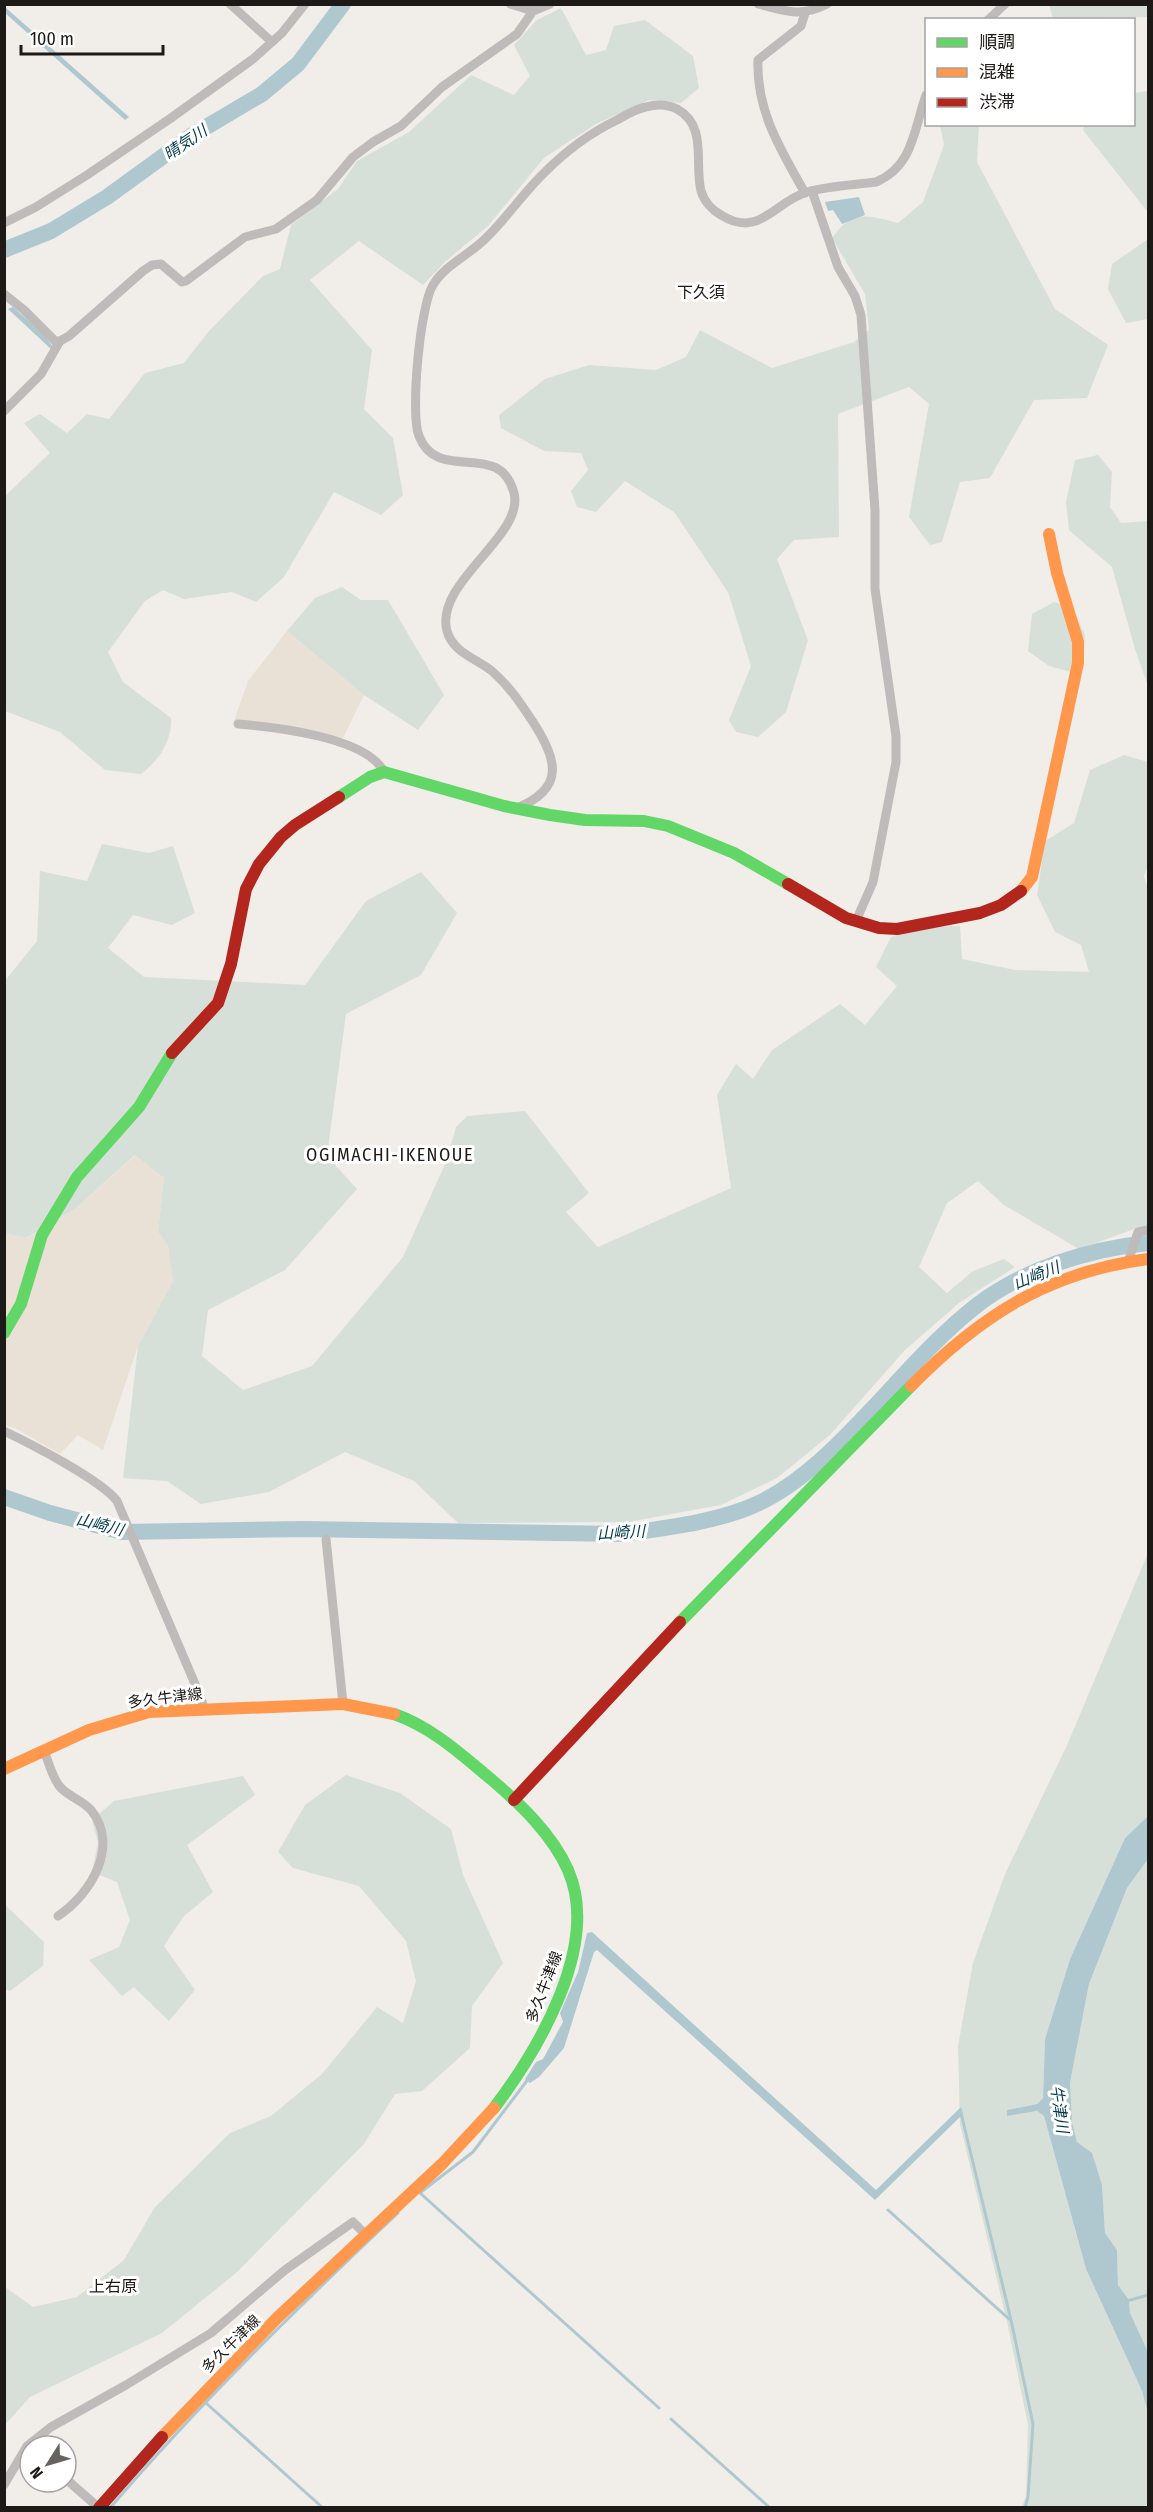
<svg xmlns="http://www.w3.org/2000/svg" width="1153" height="2512" viewBox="0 0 1153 2512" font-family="'Fira Sans Condensed','Noto Sans JP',sans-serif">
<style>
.built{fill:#e9e1d6}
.green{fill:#d7e0d8}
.water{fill:#afc8d0}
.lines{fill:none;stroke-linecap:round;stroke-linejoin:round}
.stream{stroke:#afc8d0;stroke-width:3}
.river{stroke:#afc8d0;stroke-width:16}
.street{stroke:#c0bbbb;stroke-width:9}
.fast{stroke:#63d668;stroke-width:12}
.slow{stroke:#ff974d;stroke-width:12}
.jam{stroke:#b3261e;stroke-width:12}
.labels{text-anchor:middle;stroke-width:6;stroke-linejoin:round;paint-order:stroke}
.street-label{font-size:15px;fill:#1c1916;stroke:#fff}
.water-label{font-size:16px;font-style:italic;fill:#003b49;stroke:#fff}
.neighbourhood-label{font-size:16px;fill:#1c1916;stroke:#fff}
.quarter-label{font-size:18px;letter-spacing:1.5px;fill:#1c1916;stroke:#fff}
</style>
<rect width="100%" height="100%" fill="#f1ede8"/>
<!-- built -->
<g class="built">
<path d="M287,631l77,64 -21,43 -109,-17 14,-40z"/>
<path d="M136,1155l28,23 -6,54 10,14 5,35 -35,65 -35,104 -25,-15 -18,19 -43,-25 -12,-4v-192l22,5 48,-29z"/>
</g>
<!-- green -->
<g class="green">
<path d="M1049,5h99v12l-95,1z"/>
<path d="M561,8l25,47 20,-5 8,-24 31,-6 48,36 6,32 -18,15 -32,-3 -53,24 -52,34 -56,68 -41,34 -24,25 -64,-44 -49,39 62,70 -8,59 29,29 10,57 -22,20 -47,-23 -50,85 -28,25 -24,-10 -48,7 -21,-9 -18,11 -37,51 15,30 48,36c1,24 -12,42 -30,56l-36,-4 -45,-38 -55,-21 -1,-214 46,-44 -26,-30 16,-9 27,19 20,-19 22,5 36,-46 39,-10 25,-32 54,-55 17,-7 11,-44 47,-36 19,-28 52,-29 62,-57 43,20 16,-19 -16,-31 23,-25z"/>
<path d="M1148,91v130l-1,-10 -64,-81 2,-5 49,-1v-31z"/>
<path d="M940,125h39l-2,37 78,147 53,36 -21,53 -53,2 -44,78 -30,4 -18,60 -12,3 -21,-28 20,-113 -20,-17 -71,27 1,123 -45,3 -17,19 31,81 -22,72 -28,25 -22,-5 -7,-12 22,-54 -23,-74 -54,-80 -49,-31 -29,31 -19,-5 -6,-16 17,-21 -7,-17 -37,-2 -43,-23 -2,-13 46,-36 44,-14 67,5 30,-13 14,-27 72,38 82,-26 15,-12 -4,-36 -33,-56c20,-29 36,-23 66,-15l25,-21 21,-57z"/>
<path d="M1148,239v80l-22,4 -18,-34 4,-25z"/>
<path d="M1098,455l14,17 -2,35 11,16 27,-2v165l-13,-37 -23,-82 -43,-37 -3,-28 9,-42z"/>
<path d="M342,587l19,13h27l56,95 -26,35 -54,-35 -77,-64 28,-33z"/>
<path d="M1054,602l18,6 13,27 -2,29 -12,8 -22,-6 -21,-15 4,-37z"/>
<path d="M1124,755l24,7v104l-4,10 4,13v339h-11l-58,21 -75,-44 -26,-24 -31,22 -28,64 28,26 26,-22 31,-12 11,8 -56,36 -54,47 -75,85 -53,43 -56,27 -93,17 -170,1 -44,-42 -69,-29 -76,40 -68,12 -34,-23 -44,-3 15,-132 35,-65 -5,-35 -10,-14 6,-54 -29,-23 -60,54 -49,29 -21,-5 -1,-251 33,-41 3,-70 47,10 15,-37 47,9 24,-7 22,67 -23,12 -39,-10 -25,33 36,29 161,8 61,-84 55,-29 36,41 -36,62 -75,39 -19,142 30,33 -72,81 -77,40 -6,46 41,34 69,-24 91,-109 43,-95 10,-35 11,-11 58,-5 64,82 -23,19 32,35 133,-59 -14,-93 19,-31 17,15 19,-29 68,-46 25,21 32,-39 -21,-19 15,-30 29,-10 40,-1 2,33 53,11 74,2 -8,-27 -26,-13 -18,-37 8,-54 29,-18 16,-53z"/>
<path d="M1148,1553v263l-23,22 -55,121 -25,80 -2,59 -6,6 -30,6 1,6 29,-5 7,5 42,153 56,122 6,23v93h-126l4,-11 2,-71 -20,-99 -48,-202 -2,-78 15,-83 32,-89 63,-131z"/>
<path d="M346,1775l54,18 51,36 12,46 40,88 -31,43 -2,42 -48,43 -27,3 -31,50 -128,129 -74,60 -132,64 -25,28v-138l28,20 44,-10 47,-37 31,-53 75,-74 41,-17 51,-42 55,-67 26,16 13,-42 -10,-40 -47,-55 -66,-18 -15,-16 27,-47z"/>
<path d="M243,1776l12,19 -68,50 26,47 -30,25 -19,29 31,44 -26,31 -35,-34 -12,9 -33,-36 30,-13 11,-27 -13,-38 -25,-10 6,-29 -6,-23 22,-19z"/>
<path d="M1148,1859v493l-18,-39 -1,-13 -11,-15 -1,-35 -12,-17 -3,-48 -25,-43 -5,-20 -2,-39 19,-99 38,-96z"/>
<path d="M4,1904l40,38 -1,24 -33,25 -5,-2z"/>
</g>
<!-- water -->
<g class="water">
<path d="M5,7l124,110 -4,3 -120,-107z"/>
<path d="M859,197l6,18 -23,9 -9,-14 -5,1 -3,-9z"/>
<path d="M13,307l29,26 12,15 -2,2 -44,-41z"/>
<path d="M1148,1816v43l-21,29 -38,96 -19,99 2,39 5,20 15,11 10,32 3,48 12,17 1,35 11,15 1,13 18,39v62l-6,-23 -56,-122 -42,-153 -7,-5 -30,5v-6l30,-6 6,-6 2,-59 25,-80 55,-121z"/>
<path d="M592,1932l284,258 85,-83 2,7 -88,86 -278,-250 -3,2 -30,96 -25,29 -9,6 -5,-4 11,-17 7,-3 20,-37 -3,-9 18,-41 9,-39z"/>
</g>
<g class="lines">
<!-- stream -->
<g class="stream">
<path d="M961,2113l50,207 22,104 -5,73 -3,11"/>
<path d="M421,2192l52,-40 56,-74"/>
<path d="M420,2193l239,215"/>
<path d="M888,2210l121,109"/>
<path d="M1127,2301l21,-6"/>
<path d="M206,2403l117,105"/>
<path d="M671,2419l99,89"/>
<path d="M110,2508c90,-105 188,-201 288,-295"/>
</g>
<!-- river -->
<g class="river">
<path d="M4,250l47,-19 56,-34 84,-61 71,-42 36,-30 45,-60"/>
<path d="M4,1497l46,16 72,19 179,-3 321,5c43,-6 97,-12 137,-31 44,-21 81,-60 114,-95 33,-35 65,-72 103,-102 47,-37 114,-57 172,-63"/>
</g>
<!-- street -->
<g class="street">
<path d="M230,4l42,38"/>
<path d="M510,4l23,7 17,-7"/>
<path d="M758,4c29,7 41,14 69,0"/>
<path d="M988,20l17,-16"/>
<path d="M812,191l26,76 17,29 6,19 14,195v79l21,147v26l-23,120 -17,39"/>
<path d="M805,193c-24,-43 -49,-82 -47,-133l43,-34 4,-13"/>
<path d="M4,223l32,-16 51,-32 84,-57 82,-59 29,-26 23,-29"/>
<path d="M4,294l20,16 31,31h5"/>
<path d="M4,411l37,-37 19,-33 9,-5 74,-65 9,-6 9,-1 21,18 4,-1 59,-44 31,-8 41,-29 36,-43 20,-15 28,-16 41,-39 75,-53 16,-23"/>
<path d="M238,724c36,3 129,13 146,48"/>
<path d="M517,808c49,-20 40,-49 16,-86 -12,-18 -23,-35 -40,-50 -15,-13 -40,-19 -46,-41 -13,-49 78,-95 67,-138 -14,-55 -76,-8 -95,-57 -9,-22 1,-130 14,-151 12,-20 36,-30 52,-46 22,-21 38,-46 60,-67 21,-21 45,-39 72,-52 9,-5 18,-11 29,-13 10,-3 21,-3 31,2 31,17 17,54 24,82 3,10 11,19 20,24 38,24 53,-13 86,-23 22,-6 46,-7 69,-10 38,-16 38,-54 50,-87"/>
<path d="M1128,1262l10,-30 10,-2"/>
<path d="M4,1431c27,13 97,49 113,70l84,197 3,10"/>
<path d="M326,1539l17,165"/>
<path d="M44,1750c4,11 9,30 17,38 9,9 22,13 30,22 29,36 0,84 -33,106"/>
<path d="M66,2479l33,29"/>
<path d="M4,2485l23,-39 24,-19 75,-42 85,-52 74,-63 68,-48 12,12"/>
</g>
<!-- fast -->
<g class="fast">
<path d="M339,797l31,-20 14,-5 120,34 46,9 35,5 59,1 24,5 66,27 54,31"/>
<path d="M4,1333l17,-29 21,-69 35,-58 62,-70 33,-54"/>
<path d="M680,1622l231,-236"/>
<path d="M394,1714c38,13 68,41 98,66 29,25 60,54 76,90 33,75 -30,180 -74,238"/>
</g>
<!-- slow -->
<g class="slow">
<path d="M1021,891l11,-14 46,-214v-21l-21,-69 -8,-39"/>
<path d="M911,1386c69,-70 137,-114 237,-127"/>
<path d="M4,1769l85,-39 60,-18 194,-8 51,10"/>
<path d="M162,2437l115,-119 165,-154 52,-56"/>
</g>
<!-- jam -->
<g class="jam">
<path d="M788,884l58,34 33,10 18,1 83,-16 21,-8 20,-14"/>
<path d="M172,1053l46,-50 13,-39 15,-75 13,-25 22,-27 14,-12 44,-28"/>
<path d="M514,1800l166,-178"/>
<path d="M99,2508l63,-71"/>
</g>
</g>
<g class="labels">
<!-- street labels -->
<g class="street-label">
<text transform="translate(165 1698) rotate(-7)" y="5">多久牛津線</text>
<text transform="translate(544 1987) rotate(-69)" y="5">多久牛津線</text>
<text transform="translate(231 2344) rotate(-45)" y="5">多久牛津線</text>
</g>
<!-- water labels -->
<g class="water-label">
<text transform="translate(185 142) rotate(-34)" y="6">晴気川</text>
<text transform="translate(1036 1275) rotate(-22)" y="6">山崎川</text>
<text transform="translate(100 1524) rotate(14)" y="6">山崎川</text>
<text transform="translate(621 1532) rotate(-3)" y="6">山崎川</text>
<text transform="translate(1060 2109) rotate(82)" y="6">牛津川</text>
</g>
<!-- neighbourhood labels -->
<g class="neighbourhood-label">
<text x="701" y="298">下久須</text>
<text x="113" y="2292">上右原</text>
</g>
<!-- quarter labels -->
<g class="quarter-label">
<text x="390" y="1161">OGIMACHI-IKENOUE</text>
</g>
</g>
<!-- border -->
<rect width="1153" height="2512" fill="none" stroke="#1c1916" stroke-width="12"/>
<!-- legend -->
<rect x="925" y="18" width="210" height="108" fill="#ffffff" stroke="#a4a3a2" stroke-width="1.5"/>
<rect x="937" y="38" width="30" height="9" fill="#63d668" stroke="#a4a3a2" stroke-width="1.5"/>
<text x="979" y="48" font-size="18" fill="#1c1916">順調</text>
<rect x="937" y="68" width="30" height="9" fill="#ff974d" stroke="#a4a3a2" stroke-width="1.5"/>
<text x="979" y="78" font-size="18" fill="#1c1916">混雑</text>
<rect x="937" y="98" width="30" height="9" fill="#b3261e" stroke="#a4a3a2" stroke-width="1.5"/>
<text x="979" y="108" font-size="18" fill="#1c1916">渋滞</text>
<!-- north arrow -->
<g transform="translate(48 2464) rotate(233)"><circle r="28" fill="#ffffff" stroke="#a4a3a2" stroke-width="1.5"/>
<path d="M0-4.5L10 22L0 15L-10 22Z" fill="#676360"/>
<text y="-9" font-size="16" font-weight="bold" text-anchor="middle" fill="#1c1916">N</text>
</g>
<!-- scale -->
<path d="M21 45v9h142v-9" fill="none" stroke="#1c1916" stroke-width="3"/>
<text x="30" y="45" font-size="18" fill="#1c1916" stroke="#ffffff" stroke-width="4.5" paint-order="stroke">100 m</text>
</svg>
